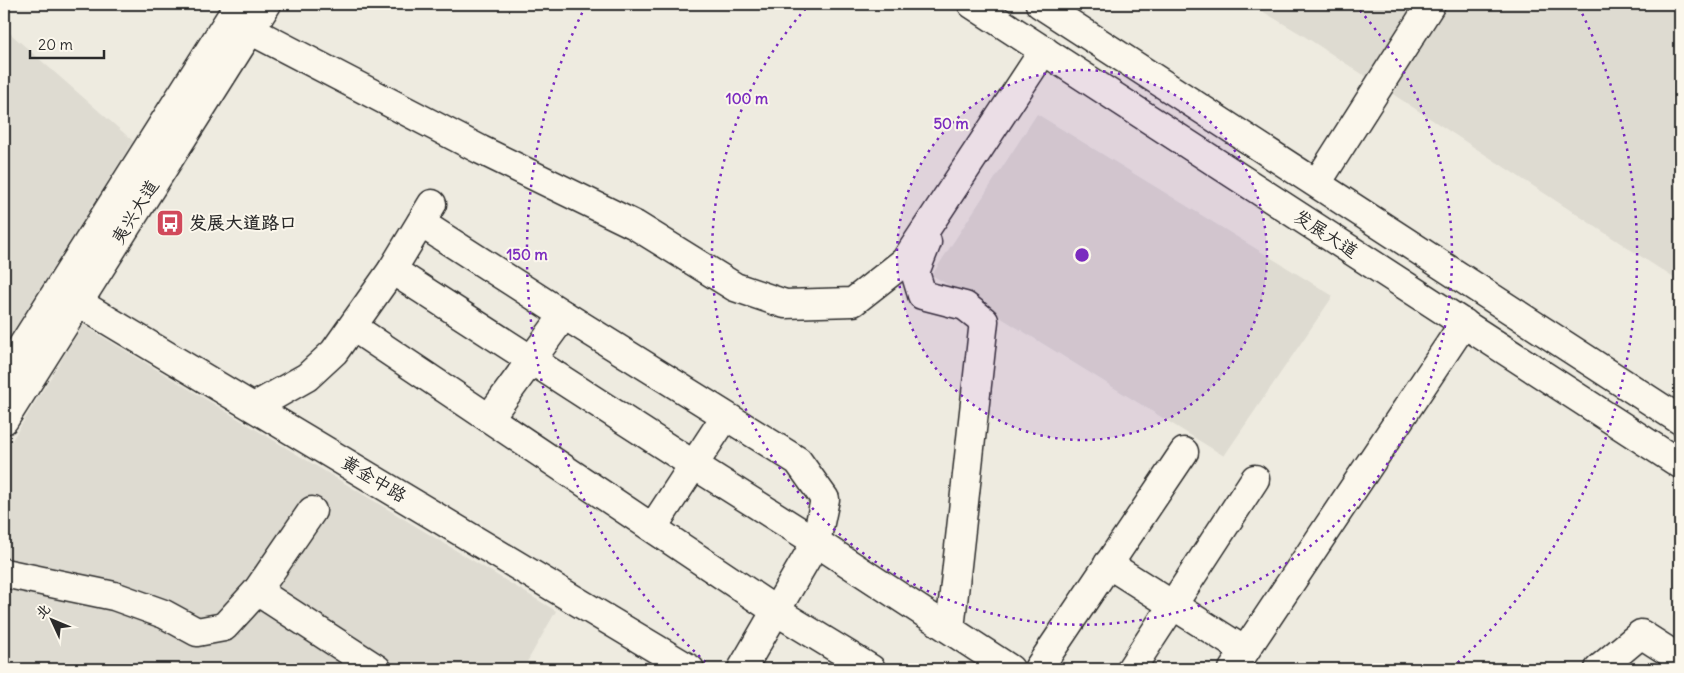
<svg xmlns="http://www.w3.org/2000/svg" width="1684" height="673" viewBox="0 0 1684 673" font-family="Delius,'LXGW WenKai TC',sans-serif">
<style>
.built{fill:#dedbd1}
.lines{fill:none;stroke-linecap:round;stroke-linejoin:round}
.minor-casing{stroke:#2b2b2b;stroke-width:31}
.major-casing{stroke:#2b2b2b;stroke-width:31}
.highway-casing{stroke:#2b2b2b;stroke-width:31}
.minor{stroke:#fbf7ec;stroke-width:28}
.major{stroke:#fbf7ec;stroke-width:28}
.highway{stroke:#fbf7ec;stroke-width:28}
.ring{fill:none;stroke:#7b2cbf;stroke-width:2.5;stroke-dasharray:2.5 5}
.labels{text-anchor:middle;stroke-width:4;stroke-linejoin:round;paint-order:stroke}
.street-label{font-size:18px;fill:#2b2b2b;stroke:#fbf7ec}
.poi-label{font-size:18px;font-weight:bold;fill:#2b2b2b;stroke:#fbf7ec;text-anchor:start}
.centre{fill:#7b2cbf;stroke:#fbf7ec;stroke-width:2.5}
.ring-label{font-size:15px;text-anchor:middle;font-weight:bold;fill:#7b2cbf;stroke:#fbf7ec;stroke-width:4;stroke-linejoin:round;paint-order:stroke}
</style>
<rect width="100%" height="100%" fill="#eeebe0"/>
<filter id="ink" filterUnits="userSpaceOnUse"><feTurbulence type="fractalNoise" baseFrequency=".02" numOctaves="2"/><feDisplacementMap in="SourceGraphic" scale="10" xChannelSelector="R" yChannelSelector="G"/><feConvolveMatrix kernelMatrix="1 2 1 2 8 2 1 2 1" color-interpolation-filters="sRGB"/></filter>
<g filter="url(#ink)">
<!-- built -->
<g class="built">
<path d="M1250,4h430v278l-379,-248z"/>
<path d="M4,28l129,113 -129,204z"/>
<path d="M1037,114l296,182 -109,160 -292,-181z"/>
<path d="M83,325l473,286 -33,58h-519v-216z"/>
</g>
<g class="lines">
<!-- minor casing -->
<g class="minor-casing">
<g id="minor">
<path d="M250,30l231,120 154,75 100,62 50,17 68,-2 52,-41 139,-211"/>
<path d="M1317,183l114,-179"/>
<path d="M421,223l143,92 234,146 27,38 -9,43 -74,127"/>
<path d="M927,242l-12,30 7,23 43,11 19,15 -34,308"/>
<path d="M392,270l302,195 122,77 194,127"/>
<path d="M59,291l631,378"/>
<path d="M353,327l423,284 95,58"/>
<path d="M254,407l53,-30 27,-25 58,-82 40,-66"/>
<path d="M489,418l75,-103"/>
<path d="M653,527l72,-110"/>
<path d="M1108,564l137,87"/>
<path d="M4,573l110,23 50,18 33,18 27,-5 33,-36 55,-80"/>
<path d="M257,591l120,78"/>
<path d="M1038,669l146,-217"/>
<path d="M1131,669l124,-190"/>
<path d="M1233,669l231,-346"/>
<path d="M1599,669l42,-35 39,25"/>
</g>
</g>
<!-- major casing -->
<g class="major-casing">
<g id="major">
<path d="M4,375l235,-371"/>
<path d="M4,420l263,-416"/>
</g>
</g>
<!-- highway casing -->
<g class="highway-casing">
<g id="highway">
<path d="M972,4l708,460"/>
<path d="M1040,4l640,416"/>
</g>
</g>
<!-- minor -->
<use href="#minor" class="minor"/>
<!-- major -->
<use href="#major" class="major"/>
<!-- highway -->
<use href="#highway" class="highway"/>
</g>
</g>
<!-- distance rings -->
<circle cx="1082" cy="255" r="185" fill="#7b2cbf" fill-opacity=".12"/>
<g class="ring">
<circle cx="1082" cy="255" r="185"/>
<path d="M1355 5A370 370 0 1 1 809 5"/>
<path d="M711 667A555 555 0 0 1 585 7M1579 7A555 555 0 0 1 1453 667"/>
</g>
<!-- icons -->
<defs>
<g id="bus-square" transform="scale(1.4375)"><rect x="-9" y="-9" width="18" height="18" rx="4" fill="#d1495b" stroke="#fbf7ec"/><path d="M-5-6H5V4H4V6H2V4H-2V6H-4V4H-5ZM-3.5-4V0h7V-4ZM-3.5 1.2v1.5H-2V1.2ZM2 1.2v1.5H3.5V1.2Z" fill="#fff"/></g>
</defs>
<g fill-rule="evenodd">
<use href="#bus-square" x="170" y="223"/>
</g>
<g class="labels">
<!-- street labels -->
<g class="street-label">
<text transform="translate(135 212) rotate(-58)" y="6">夷兴大道</text>
<text transform="translate(1326 234) rotate(33)" y="6">发展大道</text>
<text transform="translate(374 479) rotate(31)" y="6">黄金中路</text>
</g>
<!-- poi labels -->
<g class="poi-label">
<text x="189" y="229">发展大道路口</text>
</g>
</g>
<circle cx="1082" cy="255" r="8" class="centre"/>
<g class="ring-label">
<text x="747" y="104">100 m</text>
<text x="951" y="129">50 m</text>
<text x="527" y="260">150 m</text>
</g>
<!-- margin -->
<rect width="1684" height="673" fill="none" stroke="#fbf7ec" stroke-width="20"/>
<rect x="10" y="10" width="1664" height="653" fill="none" stroke="#2b2b2b" stroke-width="2" filter="url(#ink)"/>
<!-- north arrow -->
<g transform="translate(52 620) rotate(314)" stroke="#fbf7ec" stroke-width="4" paint-order="stroke">
<path d="M0-4L9 19L0 12L-9 19Z" fill="#2b2b2b"/>
<text y="-8" font-size="14" font-weight="bold" text-anchor="middle" fill="#2b2b2b">北</text>
</g>
<!-- scale -->
<path d="M30 50v8h74v-8" fill="none" stroke="#2b2b2b" stroke-width="2.5"/>
<text x="38" y="50" font-size="15" fill="#2b2b2b" stroke="#fbf7ec" stroke-width="4" paint-order="stroke">20 m</text>
</svg>
